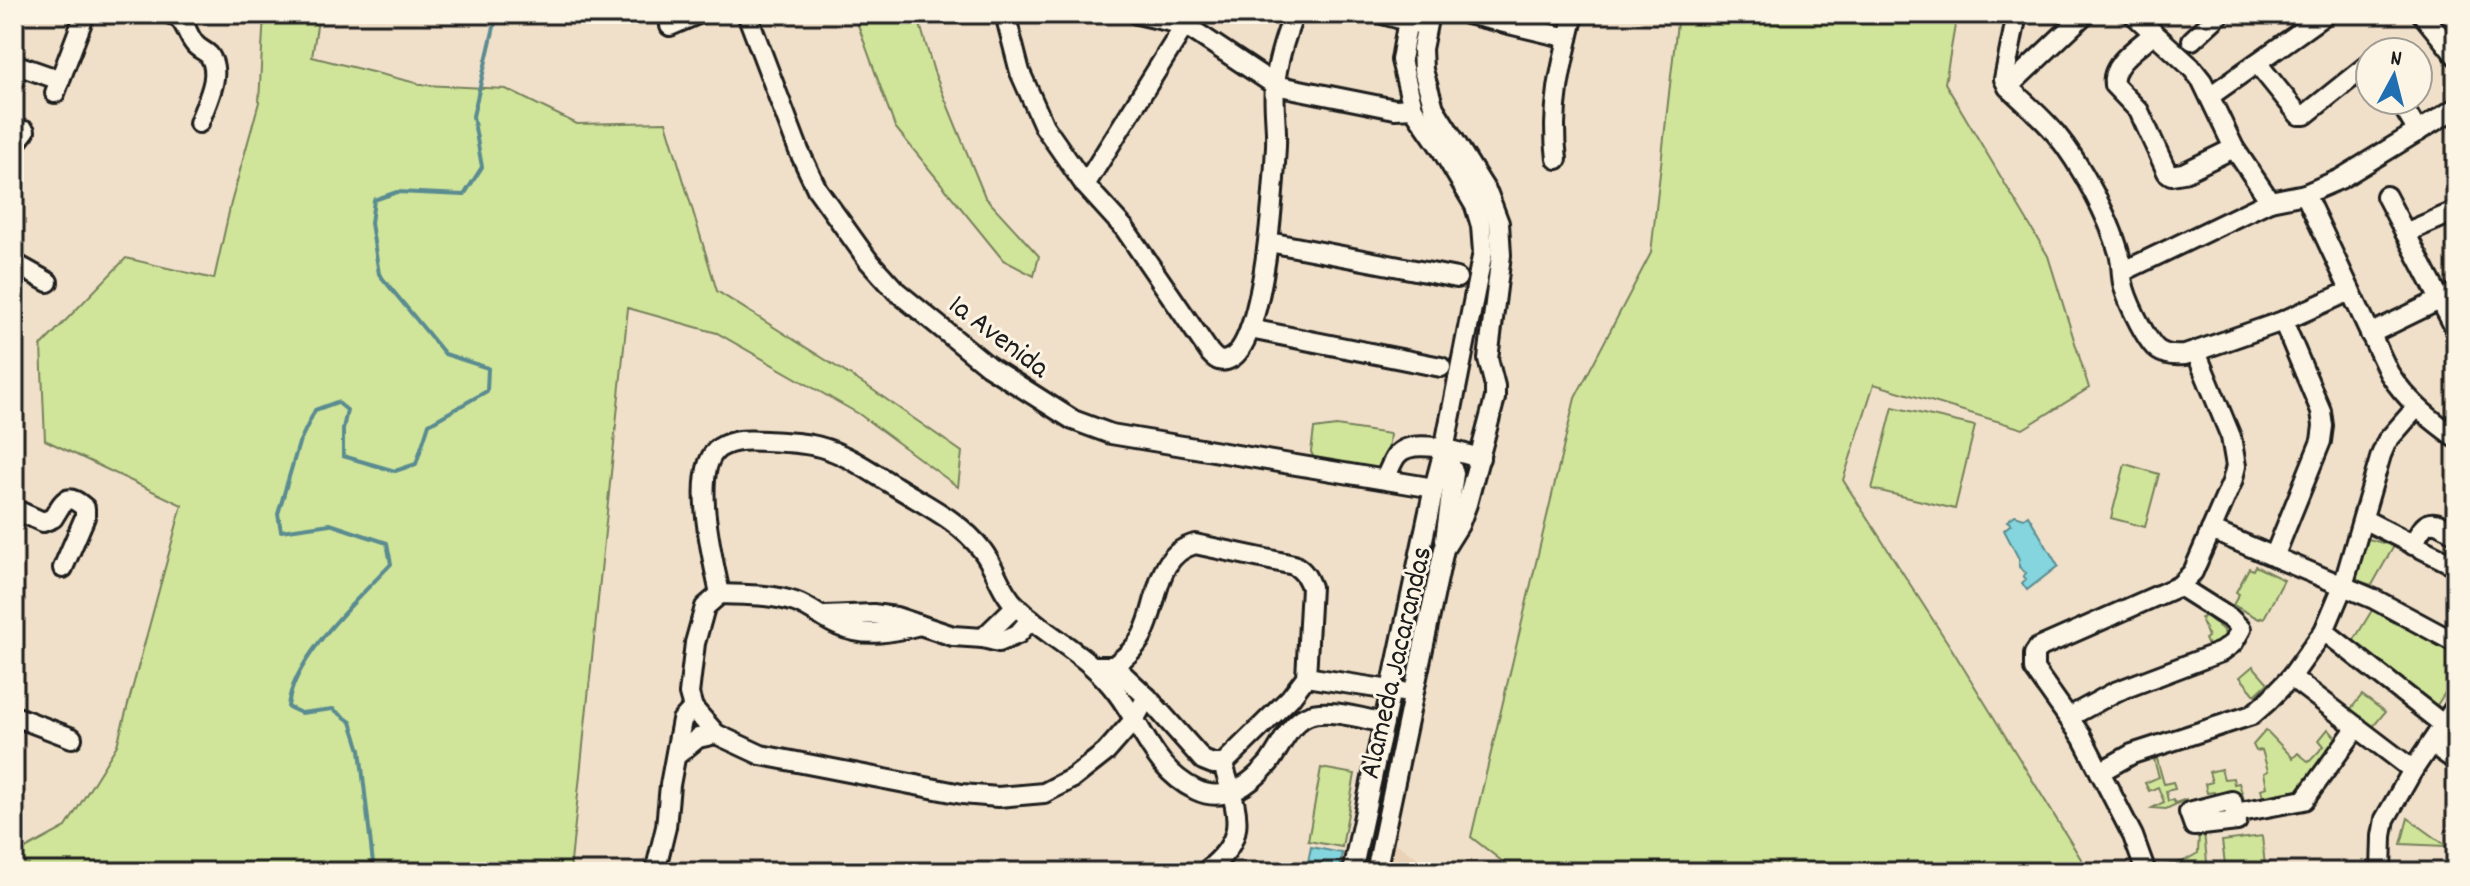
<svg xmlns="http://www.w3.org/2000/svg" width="2470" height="886" viewBox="0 0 2470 886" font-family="Dekko,sans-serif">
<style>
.built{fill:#e9d2b5}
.green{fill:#d0e59a;stroke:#76805b;stroke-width:2}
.water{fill:#84d5dd;stroke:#5a8b90;stroke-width:2}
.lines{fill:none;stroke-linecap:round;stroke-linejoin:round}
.stream{stroke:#5a8b90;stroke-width:4}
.street-casing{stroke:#1c1c1c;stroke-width:24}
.street{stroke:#fcf5e5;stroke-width:18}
.labels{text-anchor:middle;stroke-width:6;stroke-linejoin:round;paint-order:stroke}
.street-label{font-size:30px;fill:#1c1c1c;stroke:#fcf5e5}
</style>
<rect width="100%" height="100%" fill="#f1e0c9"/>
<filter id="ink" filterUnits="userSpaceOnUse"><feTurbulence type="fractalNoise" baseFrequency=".0125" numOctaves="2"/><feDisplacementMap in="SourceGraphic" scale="16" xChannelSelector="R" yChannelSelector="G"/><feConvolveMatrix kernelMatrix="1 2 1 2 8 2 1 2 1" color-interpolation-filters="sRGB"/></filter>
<g filter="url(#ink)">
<!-- built -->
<path class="built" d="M1389,839l50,33h-56z"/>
<!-- green -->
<g class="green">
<path d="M264,14h55l-7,43 112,28 82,4 71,35 89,-2 51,169 153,97 92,64 -4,35 -99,-73 -142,-81 -89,-25 -58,564h-556v-17l52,-28 51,-82 65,-240 -137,-65 -4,-94 85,-88 88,21 17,-76 28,-101z"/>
<path d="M854,14h63l17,58 51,125 54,59 -5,20 -31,-16 -108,-133z"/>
<path d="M1678,14h279l-12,69 103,173 41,132 -66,41 -149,-45 -31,96 110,171 136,221h-573l-45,-35 104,-439 76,-145z"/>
<path d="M1893,407l82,19 -20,83 -83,-20z"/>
<path d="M1336,426l54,8 -3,26h-4l-2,10 -66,-10 -4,-8 3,-23z"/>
<path d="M2125,464l34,10 -14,53 -34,-9z"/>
<path d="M2361,537l33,9 -22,39 -23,-7z"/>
<path d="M2255,566l29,14 -20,38 -3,-1 -2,2 -26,-14 6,-11 -3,-2 13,-24 4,2z"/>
<path d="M2374,607l82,43v26l-19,29 5,4 -3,4 -88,-68z"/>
<path d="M2202,612l22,19 2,10 -17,7 -4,-9 3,-2 -7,-19 3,-1z"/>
<path d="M2253,666l15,17 -13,12 -15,-18z"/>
<path d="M2362,695l23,17 -17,21 -22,-18z"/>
<path d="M2328,729l14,15 -37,49 -60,13 -7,-3 -3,-11 -19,5 -2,-5 -7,1 -2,-9 7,-2 -3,-10 12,-3 3,10 9,-1 1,6 5,-1 6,20 18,-5 -2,-9 6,-2 -3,-14 4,-2 -6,-21 -6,1 -3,-6 13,-15 27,28 5,-5 11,9 15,-16 -5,-6z"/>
<path d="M2157,759l7,25 9,-2 2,7 -9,2 2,10 5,-1 2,3 12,-4 -21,10 -14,-1 12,-6 -6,-15 -9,4 -4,-8 14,-6 -5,-17z"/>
<path d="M1321,768l34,6 -13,73 -34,-6z"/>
<path d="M2408,818l36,26 1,2 -44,-2z"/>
<path d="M2204,832l4,40h-47v-6l21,-4 16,-9 1,-19z"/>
<path d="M2262,836l3,31 -14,2v3h-25l-4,-31z"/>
</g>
<!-- water -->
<g class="water">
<path d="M2015,515l9,3 4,-3 30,51 -31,24 -5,-7 4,-4 -3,-3 3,-3 -7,-6v-8l-15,-29 7,-6 -4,-3z"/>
<path d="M1311,847l31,6 -3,19h-33z"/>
</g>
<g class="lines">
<!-- stream -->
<path class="stream" d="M374,872l-14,-122 -9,-28 -18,-13 -32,4 -13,-6c4,-49 70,-108 103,-143l-4,-21 -57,-19 -49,7 -3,-17 21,-71 16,-33 22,-8 10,8 -4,19v27l52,15 21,-7 13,-40 58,-33 1,-23 -43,-14 -66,-80 -8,-51 3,-23 23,-8 67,3 18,-28 -9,-51 24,-102"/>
<!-- street casing -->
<g class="street-casing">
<g id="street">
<path d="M171,14c16,6 14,18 23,29 4,6 10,7 15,12 14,19 -3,48 -10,68"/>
<path d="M747,14l52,137 18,38 51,71 28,31 92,75 85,54 38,14 323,54"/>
<path d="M1005,14l15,58 24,54 41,59 40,44 85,124c7,8 12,10 21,5 34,-18 43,-173 45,-212 1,-20 -3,-41 -1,-61 2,-24 10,-48 19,-71"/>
<path d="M1137,14l48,11 90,60 120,24 18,-1"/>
<path d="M1382,14l37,10"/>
<path d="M1467,14l101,24"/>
<path d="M2017,14l-13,65 4,8c16,15 34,30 48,47 24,29 53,83 63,119 3,10 2,20 4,30 3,16 19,48 29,61 8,11 20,12 33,11l98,-34 67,-30"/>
<path d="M2133,14l58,53 11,14 32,67 36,53"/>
<path d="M2422,14l34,42"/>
<path d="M670,26l28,-12"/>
<path d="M2153,34c-14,13 -43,30 -39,51l25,26 28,61 4,3 12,-2 51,-25"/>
<path d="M2192,40l28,-26"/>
<path d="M2257,63l42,52h6l65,-52"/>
<path d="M14,64l46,16"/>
<path d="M2008,87l77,-73"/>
<path d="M55,93l30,-79"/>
<path d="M2210,96l116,-82"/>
<path d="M2399,100l19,32"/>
<path d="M14,145l11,-14"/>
<path d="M1557,159c-7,-50 5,-96 17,-145"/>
<path d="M1085,185l100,-160"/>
<path d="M2305,194l84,179c18,28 40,45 67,65"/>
<path d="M2386,196l70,134"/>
<path d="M2405,233l51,-22"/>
<path d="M1269,242l188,36"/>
<path d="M14,263l34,19"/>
<path d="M2122,272l148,-71 35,-7 35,-15 116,-71"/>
<path d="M1250,329l191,38"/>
<path d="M2370,334l86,-42"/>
<path d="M1444,450l10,23 -9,67"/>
<path d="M1385,478c4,-7 7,-17 12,-23 16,-19 62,-2 83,3"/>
<path d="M14,509l29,13 10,-4c11,-17 13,-27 32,-10v9l-22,51"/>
<path d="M2363,519l93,47"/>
<path d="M2211,530l163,69 82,44"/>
<path d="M2413,545c13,-28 19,-27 43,-11"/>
<path d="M2274,557l47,-116 2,-15 -2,-15 -38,-90"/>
<path d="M720,594c-6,-31 -31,-125 -1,-146 14,-9 32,-8 47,-7 18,1 37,1 54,6 27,7 51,25 75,39 30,19 65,35 87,64 14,18 18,41 35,57 33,32 71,47 100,86 26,34 37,77 79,97 29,14 55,-6 73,-27 11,-15 20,-39 38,-47 19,-9 57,3 77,7"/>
<path d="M825,616l48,-2 23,3 57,19 30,2 16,4 19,-8 13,-15"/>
<path d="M920,625c-27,7 -54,13 -81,1 -15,-6 -27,-18 -44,-24 -24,-8 -50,-7 -75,-8l-15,13 -10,36 -6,51 4,14 23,26 45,21 201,39 36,3 46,-4 29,-15 33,-26 28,-32 13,-23"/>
<path d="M2324,631l120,94"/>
<path d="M983,638l33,-32"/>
<path d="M1095,666h19l33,31 56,63 10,4h10l67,-66 16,-21 5,-90c-4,-10 -7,-16 -17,-22l-99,-21c-42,12 -35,59 -53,92 -9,17 -25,27 -40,39"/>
<path d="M1306,677l97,15"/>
<path d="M2291,677l122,93"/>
<path d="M14,716l58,22"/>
<path d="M2069,717l46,-25 106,-40 12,-9 8,-14 -10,-10 -52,-33"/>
<path d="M2432,744l24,17"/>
<path d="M677,755l21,-17 18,-4"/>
<path d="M2100,772l32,-18 120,-39 15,-13 24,-25 33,-46 19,-45 38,-131 6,-14 29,-33"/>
<path d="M2235,813l2,8 -43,5 -5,-14 43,-11 3,12 69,-13 53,-73"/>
<path d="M655,872l11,-45 4,-42 12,-65 11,-12"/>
<path d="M1205,872c46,-35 32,-60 18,-108"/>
<path d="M1352,872l82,-384 10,-38 39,-198 -2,-26 -6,-20 -35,-59 -27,-39 -12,-48 8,-46"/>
<path d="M1376,872l68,-323 15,-24 8,-21 28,-106v-12l-7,-27 13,-104 -2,-32 -11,-29 -54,-86 -11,-38 -1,-21 7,-35"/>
<path d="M2146,872l-13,-36 -51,-99 -48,-68v-15l4,-6 141,-62 14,-14 39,-90 4,-16 -5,-29 -35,-85"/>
<path d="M2381,872l1,-36 3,-17 28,-49 43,-64"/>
<path d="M2455,872l1,-3"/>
</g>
</g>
<!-- street -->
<use href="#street" class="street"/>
</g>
</g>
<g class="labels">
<!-- street labels -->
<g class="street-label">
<text transform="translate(1000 335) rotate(37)" y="10">1a Avenida</text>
<text transform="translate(1394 662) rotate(-77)" y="10">Alameda Jacarandas</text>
</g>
</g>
<!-- margin -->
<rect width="2470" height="886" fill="none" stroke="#fcf5e5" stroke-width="48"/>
<rect x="24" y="24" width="2422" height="838" fill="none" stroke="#1c1c1c" stroke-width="3" filter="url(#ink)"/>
<!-- north arrow -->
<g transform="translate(2394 76) rotate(7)"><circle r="38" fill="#fcf5e5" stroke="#a29e95" stroke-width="2"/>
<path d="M0-6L14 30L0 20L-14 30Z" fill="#1f6fb2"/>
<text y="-12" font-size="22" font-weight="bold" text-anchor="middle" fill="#1c1c1c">N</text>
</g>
</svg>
